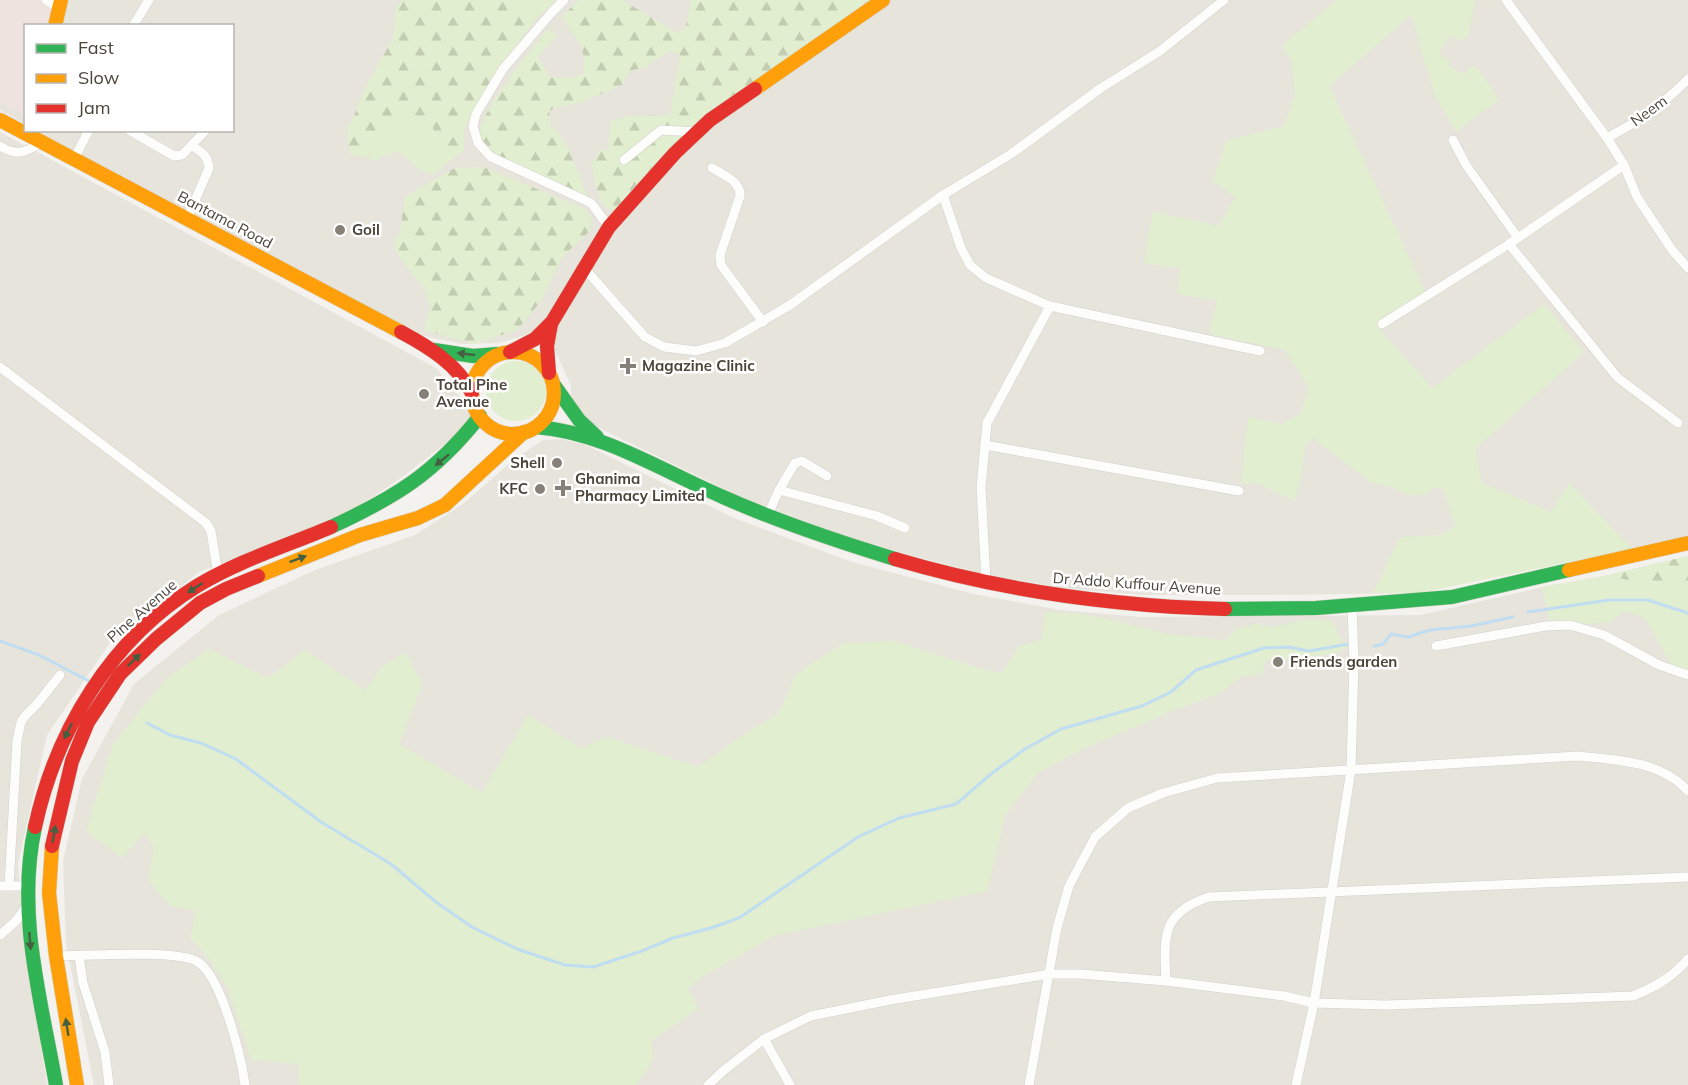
<svg xmlns="http://www.w3.org/2000/svg" width="1688" height="1085" viewBox="0 0 1688 1085" font-family="Mulish,sans-serif">
<style>
.residential{fill:#e7e4dc}
.medical{fill:#eee3df}
.green{fill:#e1eecf}
.forest{fill:url(#forest-firs)}
.lines{fill:none;stroke-linecap:round;stroke-linejoin:round}
.stream{stroke:#c0ddf1;stroke-width:3}
.street-casing{stroke:#d2d0cb;stroke-width:10}
.fast-casing{stroke:#d3cfc5;stroke-width:15}
.slow-casing{stroke:#d3cfc5;stroke-width:15}
.jam-casing{stroke:#d3cfc5;stroke-width:15}
.street{stroke:#fdfdfc;stroke-width:9}
.fast{stroke:#30b455;stroke-width:14}
.slow{stroke:#ff9f0a;stroke-width:14}
.jam{stroke:#e5322d;stroke-width:14}
.oneway{fill:#446040}
.poi-dot{fill:#868178;stroke:#fff;stroke-width:2}
.labels{text-anchor:middle;stroke-width:5;stroke-linejoin:round;paint-order:stroke}
.street-label{font-size:15px;fill:#4b4439;stroke:#fff}
.poi-label{font-size:15px;font-weight:bold;fill:#4b4439;stroke:#fff;text-anchor:start}
</style>
<defs>
<pattern id="forest-firs" width="22" height="20" patternUnits="userSpaceOnUse" patternTransform="scale(1.5)"><rect width="22" height="20" fill="#e1eecf"/><path d="M5 1l3.5 6h-7zM16 11l3.5 6h-7z" fill="#c3cdb2"/></pattern>
</defs>
<rect width="100%" height="100%" fill="#f4f2ee"/>
<!-- residential -->
<g class="residential">
<path d="M0,0h1688v536l-269,57 -149,2h-128l-79,-7 -84,-15 -121,-32 -115,-43 -146,-71 -26,-21v-20l-17,-38 -28,-13 -28,8 -36,1 -38,-8 -387,-205 195,-1v-104h-206l-1,98 -25,-14z"/>
<path d="M0,132l436,236 38,45 -14,19 -55,43 -40,27 -62,30 -104,40 -89,71 -63,92 -29,129 4,55 25,166h-47z"/>
<path d="M561,439l25,6 148,73 118,44 122,32 86,16 81,7 280,-2 121,-28 62,-11 84,-20v529h-1594l-28,-141 -3,-83 19,-82 52,-95 85,-69 96,-45 100,-35 48,-31 50,-44 30,-20z"/>
</g>
<!-- medical -->
<path class="medical" d="M0,0h55l-5,13 -2,12 -22,1 -2,89 -24,-13z"/>
<!-- green -->
<g class="green">
<path d="M515,0h42l-21,19z"/>
<path d="M1337,0h138l-6,34 -7,7 -12,-6 -11,19 10,6 -1,5 16,10 7,-9 9,5 19,29 -43,31 -21,-35 -24,-81 -82,71 100,214 -49,30 52,58 112,-84 40,48 -109,97 7,34 69,29 18,-29 63,66 -213,44h-46l27,-56 40,-2 16,-9 -14,-39 -10,2 -5,5 -19,1 -16,-8 -21,-5 -58,-44 -8,9 -4,30 -6,24 -38,-18 -16,1 7,-67 34,7 18,-10 9,-27 -24,-37 -76,-16 8,-34 -40,-6 3,-26 -36,-5 9,-51 66,14 16,-29 -22,-16 13,-40 58,-15 11,-31 -3,-33 -10,-17z"/>
<path d="M407,116l19,5 31,34 -24,20 -13,-5 -22,-19 -23,9 -8,-3 17,-25z"/>
<circle cx="516" cy="391" r="30"/>
<path d="M1604,576l58,9 26,-4v92l-17,-9 -26,-46 -22,-7 -12,11 -60,4 -9,-39z"/>
<path d="M1046,612l43,3 80,19 56,6 12,-11 17,-5 18,3 37,-8 23,2 14,27c-16,10 -60,11 -80,12l-4,14 -22,3 -19,16 -41,15 -100,42 -42,23 -32,41 -19,77 -214,45 -71,41 -14,11 10,21 -46,31 1,20 -17,25h-337l-1,-21 -47,-4 -23,-72 -20,-31 -18,-19 6,-27 -25,-5 -23,-26 6,-33 -10,-14 -22,25 -36,-27 27,-87 54,-66 42,-29 59,29 37,-28 60,40 18,-25 23,-12 16,32 -23,59 83,49 46,-78 53,33 26,-11 91,30 36,-26 45,-28 17,-39 48,-31 50,-2 91,29 17,3 17,-27 22,-6z"/>
</g>
<!-- forest -->
<g class="forest">
<path d="M402,0h113l21,19 -31,41 -36,58 -5,15v18l-7,4 -31,-34 -19,-5 -23,16 -17,25 -16,-2 -4,-23 20,-47 26,-47 4,-32z"/>
<path d="M579,0h43l55,33 9,-6 5,-27h178l-184,136 -70,76 -12,-7 -8,-20 -3,-21 7,-14h10l1,-29 20,-5 40,-1 10,-60 -10,-4 -25,16 -16,4 -7,14 -40,17 -24,5 -9,4 2,16 4,1 14,22 19,48 -96,-44c-5,-6 -11,-12 -12,-20 -3,-19 54,-88 68,-105l9,6 -19,22 12,21h22l11,-4c5,-27 -7,-36 -22,-57z"/>
<path d="M483,167l102,42 7,8 -2,14 -28,26 -21,44 -24,29 -43,14 -50,-14 7,-24 -8,-20 -19,-22 -10,-17 7,-18 3,-32 51,-29z"/>
<path d="M1688,556v25l-26,4 -58,-9z"/>
</g>
<g class="lines">
<!-- stream -->
<g class="stream">
<path d="M1528,612l81,-12h39l40,13"/>
<path d="M0,641l39,14 52,27"/>
<path d="M1374,646l9,-2 8,-10 17,3 22,-7 41,-4 42,-9"/>
<path d="M147,723l23,12 31,8 35,16 85,63 70,42 45,38 36,25 45,22 48,16 28,2 49,-16 31,-13 38,-10 28,-10 119,-81 41,-19 57,-14 35,-30 34,-25 36,-20 81,-23 29,-14 25,-22 68,-22 24,-1 21,4 40,-7"/>
</g>
<!-- street casing -->
<g class="street-casing">
<g id="street">
<path d="M46,0l12,7"/>
<path d="M564,0l-12,12 -49,57 -27,45 -3,12 5,17 13,14 100,46 18,24"/>
<path d="M1506,0l101,138 17,27 13,32 35,53 16,18"/>
<path d="M133,26l16,-26"/>
<path d="M129,130l45,26 8,-1 24,-25"/>
<path d="M1607,138c30,-16 57,-34 81,-59"/>
<path d="M1453,140l13,25 52,73"/>
<path d="M0,146c18,11 26,6 42,-4"/>
<path d="M74,159l15,-29"/>
<path d="M624,160l37,-30 36,2"/>
<path d="M712,168c11,7 29,13 28,28l-20,59 1,10 42,57"/>
<path d="M943,195l18,53 9,17 16,13 64,28 210,45"/>
<path d="M187,219l22,-51c-1,-12 -7,-16 -17,-22"/>
<path d="M1509,244l109,134 60,45"/>
<path d="M585,269l60,68 19,10 32,4 29,-8 65,-38 153,-110 68,-41 90,-66 59,-37 64,-51"/>
<path d="M1382,324l127,-80 115,-79"/>
<path d="M0,367l206,156 5,8 7,44"/>
<path d="M985,445l254,46"/>
<path d="M779,490l98,26 28,12"/>
<path d="M767,517l12,-27 16,-27 7,-2 25,15"/>
<path d="M986,582l-5,-95 6,-64 63,-117"/>
<path d="M1436,646l110,-20 24,-1 34,10 55,30 29,10"/>
<path d="M0,886h27"/>
<path d="M9,886l8,-145 4,-19 4,-6 12,-12 23,-29"/>
<path d="M0,935l16,-14 11,-15"/>
<path d="M56,956c27,0 123,-7 142,6 24,16 43,94 47,123"/>
<path d="M79,956l4,27 22,69 4,33"/>
<path d="M1166,981c-2,-45 -5,-68 43,-84l479,-20"/>
<path d="M764,1039l26,46"/>
<path d="M708,1085l15,-14 41,-32 47,-23 79,-16 160,-26h30l86,7 118,15 30,7 72,2 247,-9c22,-9 40,-19 55,-37"/>
<path d="M1029,1085l28,-157 12,-42 26,-49 33,-29 35,-15 54,-15 360,-22c38,4 83,4 111,35"/>
<path d="M1296,1085l18,-82 37,-233 3,-108 -2,-57"/>
</g>
</g>
<!-- fast casing -->
<g class="fast-casing">
<g id="fast">
<path d="M434,350l39,6 24,-2"/>
<path d="M554,385l25,35 18,17"/>
<path d="M536,427c67,5 126,44 187,70 56,25 113,44 172,62"/>
<path d="M331,527c65,-30 104,-54 149,-111"/>
<path d="M1225,609l91,-1 136,-11 117,-27"/>
<path d="M35,827c-19,87 6,172 21,258"/>
</g>
</g>
<!-- slow casing -->
<g class="slow-casing">
<g id="slow">
<path d="M55,26l6,-26"/>
<path d="M755,89l128,-89"/>
<path d="M0,120l401,212"/>
<circle cx="513" cy="393" r="41"/>
<path d="M1569,570l119,-27"/>
<path d="M258,576l102,-41 58,-17 27,-13 79,-73"/>
<path d="M52,846l-3,47 7,63 21,129"/>
</g>
</g>
<!-- jam casing -->
<g class="jam-casing">
<g id="jam">
<path d="M401,332c28,15 56,32 71,61"/>
<path d="M510,352l25,-13 17,-17 57,-95 66,-74 35,-33 45,-31"/>
<path d="M549,373l-2,-27 4,-22"/>
<path d="M895,559c108,32 218,47 330,50"/>
<path d="M35,827c21,-97 76,-188 162,-241 41,-25 89,-40 134,-59"/>
<path d="M52,846l20,-85 16,-39 32,-48 36,-35 44,-36 26,-14 32,-13"/>
</g>
</g>
<!-- street -->
<use href="#street" class="street"/>
<!-- fast -->
<use href="#fast" class="fast"/>
<!-- slow -->
<use href="#slow" class="slow"/>
<!-- jam -->
<use href="#jam" class="jam"/>
</g>
<!-- one-way arrows -->
<defs><path id="oneway-solid" d="M-6-.8H1V-3.2L6.5 0L1 3.2V.8H-6Z" transform="scale(1.5)"/></defs>
<g class="oneway">
<use href="#oneway-solid" transform="translate(466 354) rotate(-174)"/>
<use href="#oneway-solid" transform="translate(442 460) rotate(141)"/>
<use href="#oneway-solid" transform="translate(298 559) rotate(-21)"/>
<use href="#oneway-solid" transform="translate(195 588) rotate(147)"/>
<use href="#oneway-solid" transform="translate(134 660) rotate(-44)"/>
<use href="#oneway-solid" transform="translate(68 731) rotate(116)"/>
<use href="#oneway-solid" transform="translate(54 834) rotate(-80)"/>
<use href="#oneway-solid" transform="translate(30 941) rotate(85)"/>
<use href="#oneway-solid" transform="translate(67 1027) rotate(-99)"/>
</g>
<!-- markers -->
<g class="poi-dot">
<circle cx="340" cy="230" r="6"/>
<path d="M625 357h6v6h6v6h-6v6h-6v-6h-6v-6h6z"/>
<circle cx="424" cy="394" r="6"/>
<circle cx="557" cy="463" r="6"/>
<path d="M560 479h6v6h6v6h-6v6h-6v-6h-6v-6h6z"/>
<circle cx="540" cy="489" r="6"/>
<circle cx="1278" cy="662" r="6"/>
</g>
<g class="labels">
<!-- street labels -->
<g class="street-label">
<text transform="translate(1649 111) rotate(-36)" y="5">Neem</text>
<text transform="translate(225 220) rotate(28)" y="5">Bantama Road</text>
<text transform="translate(1137 584) rotate(4)" y="5">Dr Addo Kuffour Avenue</text>
<text transform="translate(142 611) rotate(-41)" y="5">Pine Avenue</text>
</g>
<!-- poi labels -->
<g class="poi-label">
<text x="352" y="235">Goil</text>
<text x="642" y="371">Magazine Clinic</text>
<text x="436" y="390">Total Pine<tspan x="436" dy="17">Avenue</tspan></text>
<text x="545" y="468" text-anchor="end">Shell</text>
<text x="575" y="484">Ghanima<tspan x="575" dy="17">Pharmacy Limited</tspan></text>
<text x="528" y="494" text-anchor="end">KFC</text>
<text x="1290" y="667">Friends garden</text>
</g>
</g>
<!-- legend -->
<rect x="24" y="24" width="210" height="108" fill="#ffffff" stroke="#b7b4b0" stroke-width="1.5"/>
<rect x="36" y="44" width="30" height="9" fill="#30b455" stroke="#b7b4b0" stroke-width="1.5"/>
<text x="78" y="54" font-size="18" fill="#4b4439">Fast</text>
<rect x="36" y="74" width="30" height="9" fill="#ff9f0a" stroke="#b7b4b0" stroke-width="1.5"/>
<text x="78" y="84" font-size="18" fill="#4b4439">Slow</text>
<rect x="36" y="104" width="30" height="9" fill="#e5322d" stroke="#b7b4b0" stroke-width="1.5"/>
<text x="78" y="114" font-size="18" fill="#4b4439">Jam</text>
</svg>
